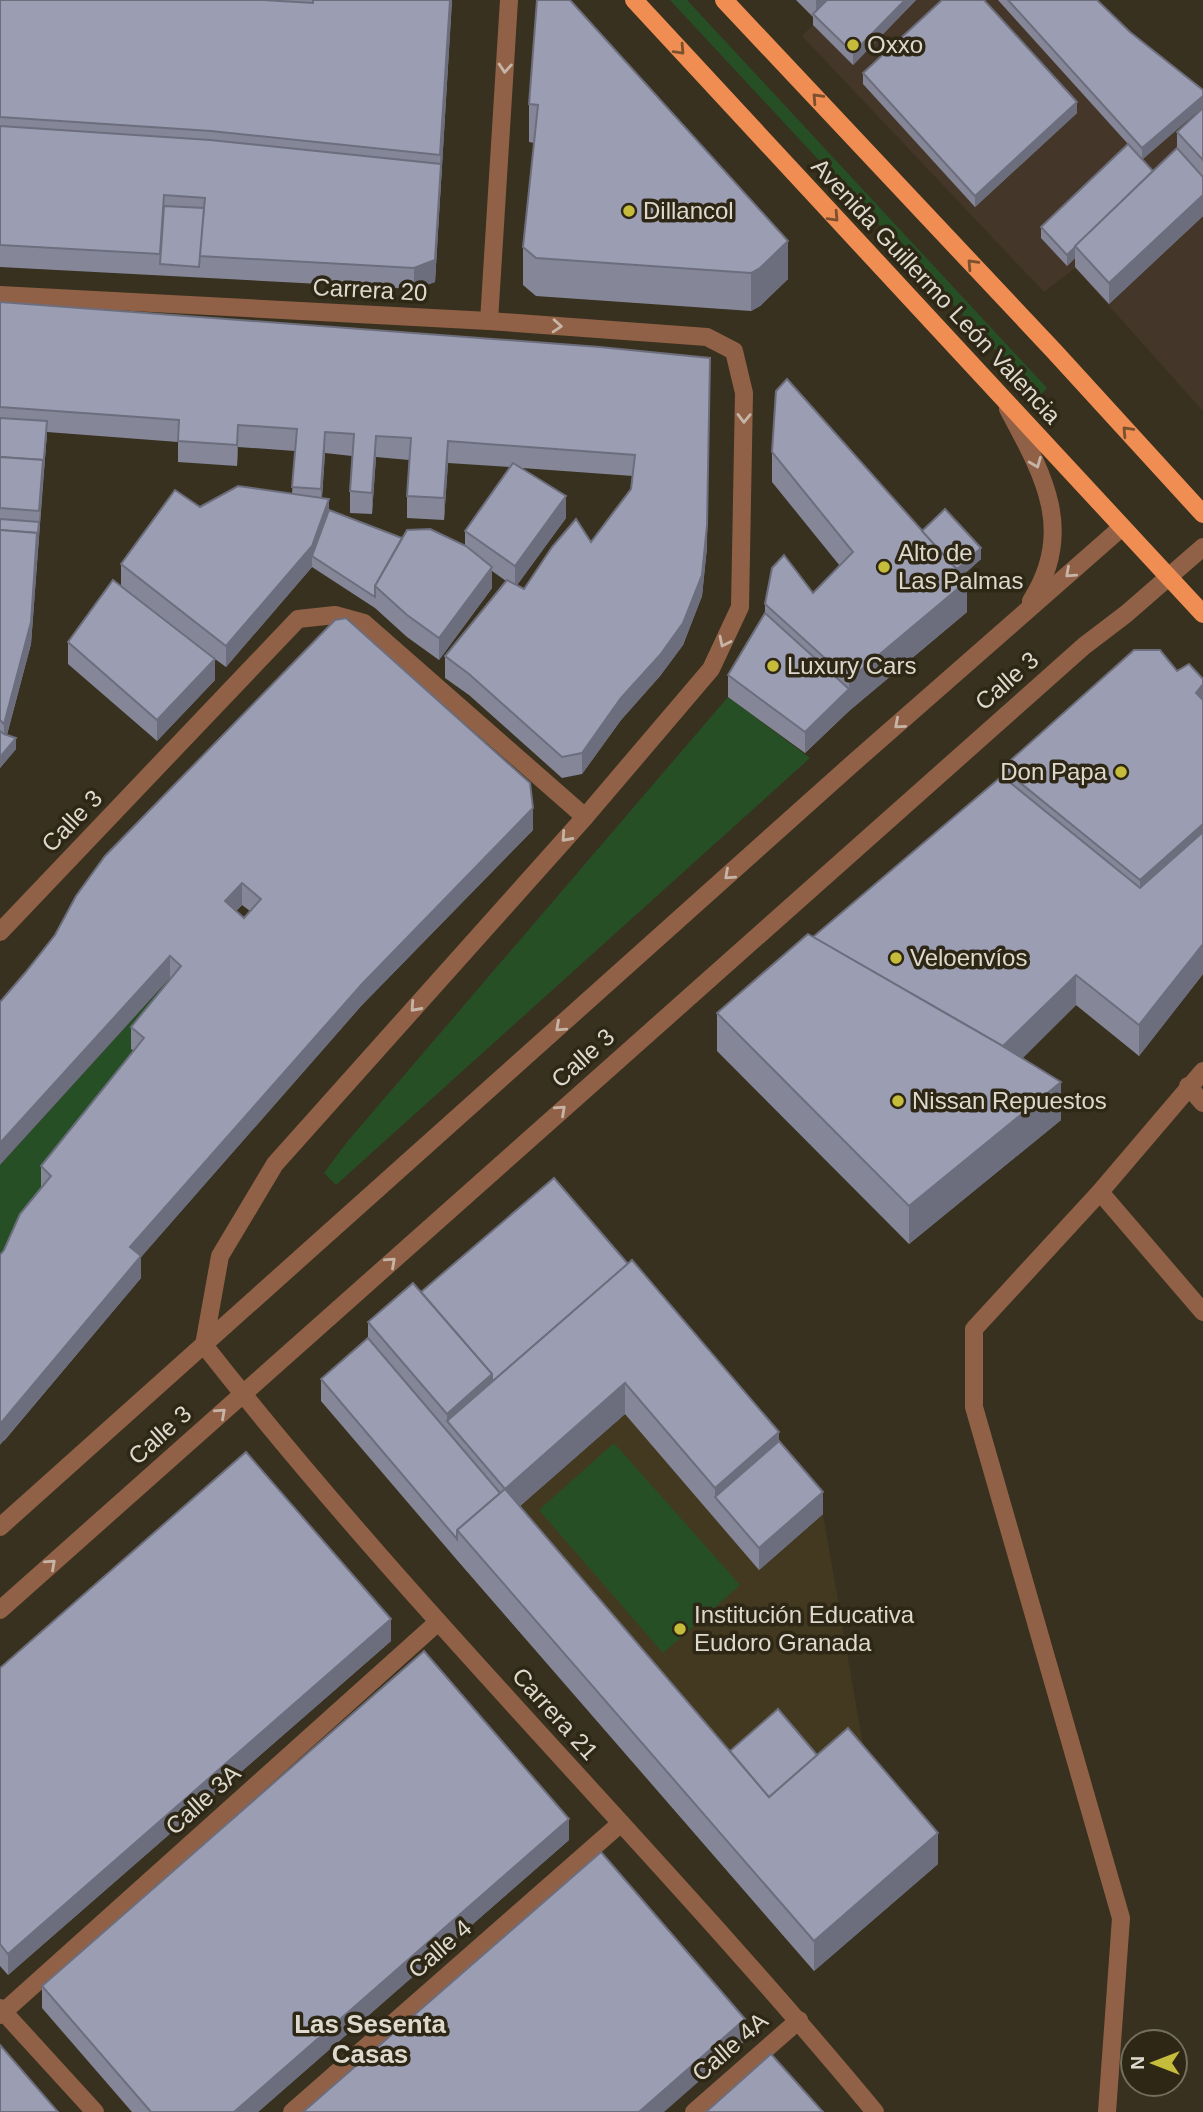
<svg xmlns="http://www.w3.org/2000/svg" width="1203" height="2112" viewBox="0 0 1203 2112" font-family="Helvetica,sans-serif">
<style>
.commercial{fill:#443729}
.built{fill:#423920}
.green{fill:#274f26}
.lines{fill:none;stroke-linecap:round;stroke-linejoin:round}
.minor{stroke:#916147;stroke-width:18}
.major{stroke:#ef8d53;stroke-width:18}
.wall{fill:#858799;fill-rule:evenodd}
.shaded-wall{fill:#6c6e7d}
.building{fill:#9b9db2;stroke:#6c6e7d;stroke-width:2;fill-rule:evenodd}
.oneway{stroke:#7b502e}
.oneway2{stroke:#c6b5a6}
.poi-dot{fill:#c6bc3c;stroke:#2e2715;stroke-width:2.5}
.labels{text-anchor:middle;stroke-width:7;stroke-linejoin:round;paint-order:stroke}
.poi-label{font-size:24px;fill:#ddd9ce;stroke:#2e2715;text-anchor:start}
.street-label{font-size:24px;fill:#ddd9ce;stroke:#2e2715}
.neighbourhood-label{font-size:26px;font-weight:bold;fill:#ddd9ce;stroke:#2e2715}
</style>
<rect width="100%" height="100%" fill="#38311f"/>
<!-- commercial -->
<path class="commercial" d="M838,0h247l118,102v309l-128,-143 -31,24 -242,-256z"/>
<!-- built -->
<path class="built" d="M720,1393l103,121 40,231 -139,121 -325,-373 48,-41z"/>
<!-- green -->
<g class="green">
<path d="M670,0h17l360,388 -8,9z"/>
<path d="M728,697l82,61 -474,427 -12,-12 23,-31z"/>
<path d="M170,978l11,9 -37,73 -144,216v-111z"/>
<path d="M614,1443l126,142 -77,68 -124,-143z"/>
</g>
<g class="lines">
<!-- minor -->
<g class="minor">
<path d="M0,295l489,26 218,16 27,14 10,42 -4,214 -29,62 -126,148 -310,347 -55,92 -16,89c210,268 455,506 671,767"/>
<path d="M489,321l20,-321"/>
<path d="M1008,409c35,65 68,122 23,192"/>
<path d="M0,932l298,-313 37,-4 29,8 221,194"/>
<path d="M1188,1086l15,17"/>
<path d="M1100,1192l103,120"/>
<path d="M0,1527l851,-762 270,-237"/>
<path d="M0,1610l1084,-964 42,-32 77,-67"/>
<path d="M0,2008l95,104"/>
<path d="M0,2015l438,-393"/>
<path d="M292,2112l329,-289"/>
<path d="M694,2112l105,-92"/>
<path d="M1107,2112l14,-194 -147,-511v-78l126,-137 103,-121"/>
</g>
<!-- major -->
<g class="major">
<path d="M634,0l569,614"/>
<path d="M724,0l330,351 149,163"/>
</g>
</g>
<!-- wall -->
<g class="wall">
<path d="M0,0h452l-17,282 -21,7 -414,-22z"/>
<path d="M537,0l251,279 -28,27 -9,5 -215,-15 -13,-11v-38l11,-104 -5,-1v-38z"/>
<path d="M796,0h120l-63,65 -40,-40v-8z"/>
<path d="M998,0h99l33,32 73,58v17l-61,52 11,12 24,-23v-16l26,-24v108l-94,88 -34,-37v-9l-8,8 -26,-28v-11l87,-83z"/>
<path d="M863,73l214,40 -102,94 -112,-123z"/>
<path d="M0,302l600,45 107,200 -5,49 -19,49 -23,31 -39,44 -39,54 -20,4 -93,-83 -24,-17v-22l61,-75 -14,-10v17l-53,72 -32,-23 -32,-29 -63,-41 -86,100 -11,-8v21l-58,61 -89,-77v-22l53,-57v-21l79,-57 92,-13 3,-43 -57,-4 -1,19 -59,-4v-20l-131,-10 -16,212 -24,91 9,14 -16,19zM325,453l27,3 -2,35v22l22,1 4,-57 33,3 -2,36v22l37,2 4,-57 62,4 -45,64v15l-63,-8 -73,-28 -7,-12zM522,468l111,8 -2,13 -40,53 -67,47 -7,-4 49,-67z"/>
<path d="M772,452l150,79 59,28 -19,17 5,36 -118,99 -44,42 -77,-56v-22l37,-62v-9l48,-11 27,-27 -68,-84z"/>
<path d="M1177,671l26,8v295l-64,82 -63,-51 -54,53 39,62 -152,124 -192,-193v-38l96,-76 189,-161v-8z"/>
<path d="M533,830l-171,175 -221,252v21l-137,163v-191l37,-62v-22l93,-115 -3,-2v-22l39,-48 -145,-6 30,-38 21,-39zM242,905l8,6 -6,7 -8,-7z"/>
<path d="M421,1292l358,149 44,73 -64,56 -134,-156 -105,92 210,245 87,4 121,109 -124,107 -357,-411 -136,-159v-22l47,-41v-16z"/>
<path d="M391,1641l-383,334 -8,-9v-298z"/>
<path d="M569,1840l-311,272h-126l-90,-104v-22z"/>
</g>
<!-- shaded-wall -->
<g class="shaded-wall">
<path d="M450,0h2l-17,282 -21,7v-21l26,-104z"/>
<path d="M816,0h22l-22,18z"/>
<path d="M905,0h11l-63,65v-12z"/>
<path d="M1203,96v11l-61,53v-12z"/>
<path d="M1077,102v11l-102,94v-11z"/>
<path d="M1203,195v21l-94,88v-21z"/>
<path d="M788,241v38l-28,27 -9,5v-38z"/>
<path d="M1075,247v11l-8,8v-11z"/>
<path d="M710,358l-3,189 -5,49 -19,49 -23,31 -39,44 -39,54v-21l39,-55z"/>
<path d="M47,421v11l-4,49v-11z"/>
<path d="M238,425v22l-1,19v-21z"/>
<path d="M325,432v21l-4,57v-21z"/>
<path d="M376,436v21l-4,57v-21z"/>
<path d="M448,441v22l-4,57v-22z"/>
<path d="M43,460v21l-12,163 -27,101v-21l35,-202z"/>
<path d="M566,496v22l-51,70v-22z"/>
<path d="M329,499v22l-17,35v11l-86,100v-21z"/>
<path d="M981,548v11l-34,30v-11z"/>
<path d="M492,567v21l-53,72v-22z"/>
<path d="M967,581v31l-118,99 -44,42v-21l44,-43v-9z"/>
<path d="M215,659v21l-58,61v-21z"/>
<path d="M1203,684v38l-7,-29z"/>
<path d="M16,738v11l-16,19v-11z"/>
<path d="M533,808v22l-171,175 -221,252v21l-141,167v-21l130,-177 232,-263z"/>
<path d="M1203,824v38l-63,56v-38z"/>
<path d="M242,883v22l-17,17v-21z"/>
<path d="M1203,944v30l-64,82v-31z"/>
<path d="M170,956v22l-170,187v-22z"/>
<path d="M1076,975v30l-77,77v-31z"/>
<path d="M1061,1082v38l-152,124v-38z"/>
<path d="M492,1374v17l-45,30v-7z"/>
<path d="M625,1383v31l-120,105v-30z"/>
<path d="M779,1432v30l-64,35v-9z"/>
<path d="M823,1492v22l-64,56v-22z"/>
<path d="M391,1619v22l-383,334v-21z"/>
<path d="M569,1819v21l-311,272h-24z"/>
<path d="M938,1833v31l-124,107v-30z"/>
<path d="M745,2019v22l-81,71h-25z"/>
</g>
<!-- building -->
<g class="building">
<path d="M0,0h263l50,3v-3h137l-10,155 -229,-24 -211,-14z"/>
<path d="M537,0h33l218,241 -28,27 -9,5 -215,-15 -13,-11 15,-142 -9,-1z"/>
<path d="M827,0h78l-52,53 -40,-39z"/>
<path d="M942,0h42l93,102 -102,94 -112,-123z"/>
<path d="M1008,0h89l33,32 73,58v6l-61,52z"/>
<path d="M1203,108v52l-26,-28z"/>
<path d="M0,126l210,14 231,24 -6,96 -21,8 -215,-12 6,-58 -41,-3 -4,59 -160,-9z"/>
<path d="M1128,144l25,27 -86,84 -26,-28z"/>
<path d="M1177,148l26,29v18l-94,88 -34,-37z"/>
<path d="M164,206l40,2 -5,59 -39,-3z"/>
<path d="M0,302l600,45 110,11 -3,167 -5,50 -19,48 -23,32 -39,43 -39,55 -20,4 -93,-83 -24,-18 62,-76 17,9 28,-42 24,-28 15,23 40,-53 4,-34 -187,-14 -4,57 -37,-2 4,-58 -35,-2 -4,57 -22,-2 4,-57 -29,-2 -4,57 -29,-2 5,-58 -59,-4 -1,20 -59,-4 1,-21 -179,-13z"/>
<path d="M787,379l180,202 -118,99 -84,-76 7,-36 12,-13 29,38 40,-41 -81,-100 4,-61z"/>
<path d="M0,418l47,3 -4,49v-10l-43,-3z"/>
<path d="M0,457l43,3 -4,51 -39,-3z"/>
<path d="M513,463l53,33 -51,70 -50,-35z"/>
<path d="M238,486l91,13 -17,47 -86,100 -105,-82 54,-74 25,17z"/>
<path d="M945,509l36,39 -24,21 -35,-38z"/>
<path d="M329,510l73,28 -27,48v11l-63,-41z"/>
<path d="M0,519l39,3 -2,21v-10l-37,-3z"/>
<path d="M430,529l36,17 26,21 -53,71 -32,-23 -32,-29 32,-56z"/>
<path d="M0,530l37,3 -6,89 -27,102 -4,-4z"/>
<path d="M113,580l102,79 -58,61 -89,-78z"/>
<path d="M765,613l84,76 -44,43 -77,-57z"/>
<path d="M346,618l184,165 3,25 -171,176 -232,263 11,9 -141,168v-169l4,-5 16,-36 31,-38 -10,-10 103,-128 -13,-11 50,-61 -11,-10 -170,187v-141l25,-29 30,-38 21,-39 29,-40 230,-236zM242,883l19,16 -17,19 -19,-17z"/>
<path d="M1134,650h26l17,21 12,-7 14,15v5l-7,9 7,7v124l-63,56 -138,-112z"/>
<path d="M0,731l4,3 12,4 -16,19z"/>
<path d="M1002,776l138,112 63,-56v112l-64,81 -63,-50 -73,71 -190,-109z"/>
<path d="M808,934l191,110 62,38 -152,124 -192,-193z"/>
<path d="M554,1178l74,86 -136,118v-8l-71,-82z"/>
<path d="M632,1260l147,172 -64,56 -90,-105 -120,106 264,308 79,-69 90,105 -124,108 -357,-411 48,-41 -58,-68z"/>
<path d="M413,1283l79,91 -45,40 -79,-92z"/>
<path d="M368,1338l132,155 -43,37v9l-136,-160z"/>
<path d="M779,1441l44,51 -64,56 -44,-51z"/>
<path d="M246,1452l145,167 -383,335 -8,-10v-276z"/>
<path d="M424,1651l145,168 -335,293h-83l-109,-126z"/>
<path d="M778,1709l39,46 -48,42 -39,-46z"/>
<path d="M601,1852l144,167 -106,93h-336z"/>
<path d="M0,2045l58,67h-58z"/>
<path d="M771,2054l52,58h-117z"/>
</g>
<!-- one-way arrows -->
<defs><path id="oneway-chevron" d="M-2-3.5L2.5 0L-2 3.5" fill="none" stroke-width="1.6" stroke-linecap="round" stroke-linejoin="round" transform="scale(1.75)"/></defs>
<g class="oneway">
<use href="#oneway-chevron" transform="translate(680 50) rotate(47)"/>
<use href="#oneway-chevron" transform="translate(817 98) rotate(-133)"/>
<use href="#oneway-chevron" transform="translate(834 217) rotate(47)"/>
<use href="#oneway-chevron" transform="translate(972 264) rotate(-133)"/>
<use href="#oneway-chevron" transform="translate(1127 431) rotate(-133)"/>
</g>
<g class="oneway2">
<use href="#oneway-chevron" transform="translate(505 68) rotate(94)"/>
<use href="#oneway-chevron" transform="translate(557 326) rotate(4)"/>
<use href="#oneway-chevron" transform="translate(744 418) rotate(91)"/>
<use href="#oneway-chevron" transform="translate(1036 463) rotate(68)"/>
<use href="#oneway-chevron" transform="translate(1070 573) rotate(138)"/>
<use href="#oneway-chevron" transform="translate(724 642) rotate(116)"/>
<use href="#oneway-chevron" transform="translate(899 724) rotate(139)"/>
<use href="#oneway-chevron" transform="translate(566 837) rotate(132)"/>
<use href="#oneway-chevron" transform="translate(729 875) rotate(138)"/>
<use href="#oneway-chevron" transform="translate(415 1007) rotate(132)"/>
<use href="#oneway-chevron" transform="translate(560 1027) rotate(138)"/>
<use href="#oneway-chevron" transform="translate(561 1110) rotate(-42)"/>
<use href="#oneway-chevron" transform="translate(391 1262) rotate(-42)"/>
<use href="#oneway-chevron" transform="translate(221 1413) rotate(-42)"/>
<use href="#oneway-chevron" transform="translate(51 1564) rotate(-42)"/>
</g>
<!-- markers -->
<g class="poi-dot">
<circle cx="853" cy="45" r="7"/>
<circle cx="629" cy="211" r="7"/>
<circle cx="884" cy="567" r="7"/>
<circle cx="773" cy="666" r="7"/>
<circle cx="1121" cy="772" r="7"/>
<circle cx="896" cy="958" r="7"/>
<circle cx="898" cy="1101" r="7"/>
<circle cx="680" cy="1629" r="7"/>
</g>
<g class="labels">
<!-- poi labels -->
<g class="poi-label">
<text x="867" y="53">Oxxo</text>
<text x="643" y="219">Dillancol</text>
<text x="898" y="561">Alto de<tspan x="898" dy="28">Las Palmas</tspan></text>
<text x="787" y="674">Luxury Cars</text>
<text x="1107" y="780" text-anchor="end">Don Papa</text>
<text x="910" y="966">Veloenvíos</text>
<text x="912" y="1109">Nissan Repuestos</text>
<text x="694" y="1623">Institución Educativa<tspan x="694" dy="28">Eudoro Granada</tspan></text>
</g>
<!-- street labels -->
<g class="street-label">
<text transform="translate(370 290) rotate(3)" y="8">Carrera 20</text>
<text transform="translate(936 291) rotate(47)" y="8">Avenida Guillermo León Valencia</text>
<text transform="translate(1007 681) rotate(-41)" y="8">Calle 3</text>
<text transform="translate(72 821) rotate(-46)" y="8">Calle 3</text>
<text transform="translate(583 1058) rotate(-42)" y="8">Calle 3</text>
<text transform="translate(160 1435) rotate(-42)" y="8">Calle 3</text>
<text transform="translate(555 1714) rotate(48)" y="8">Carrera 21</text>
<text transform="translate(203 1800) rotate(-42)" y="8">Calle 3A</text>
<text transform="translate(440 1949) rotate(-41)" y="8">Calle 4</text>
<text transform="translate(730 2047) rotate(-41)" y="8">Calle 4A</text>
</g>
<!-- neighbourhood labels -->
<g class="neighbourhood-label">
<text x="370" y="2033">Las Sesenta<tspan x="370" dy="30">Casas</tspan></text>
</g>
</g>
<!-- north arrow -->
<g transform="translate(1154 2063) rotate(270)"><circle r="33" fill="#2e2715" stroke="#746e5f" stroke-width="2"/>
<path d="M0-5L12 26L0 18L-12 26Z" fill="#c6bc3c"/>
<text y="-10" font-size="19" font-weight="bold" text-anchor="middle" fill="#ddd9ce">N</text>
</g>
</svg>
